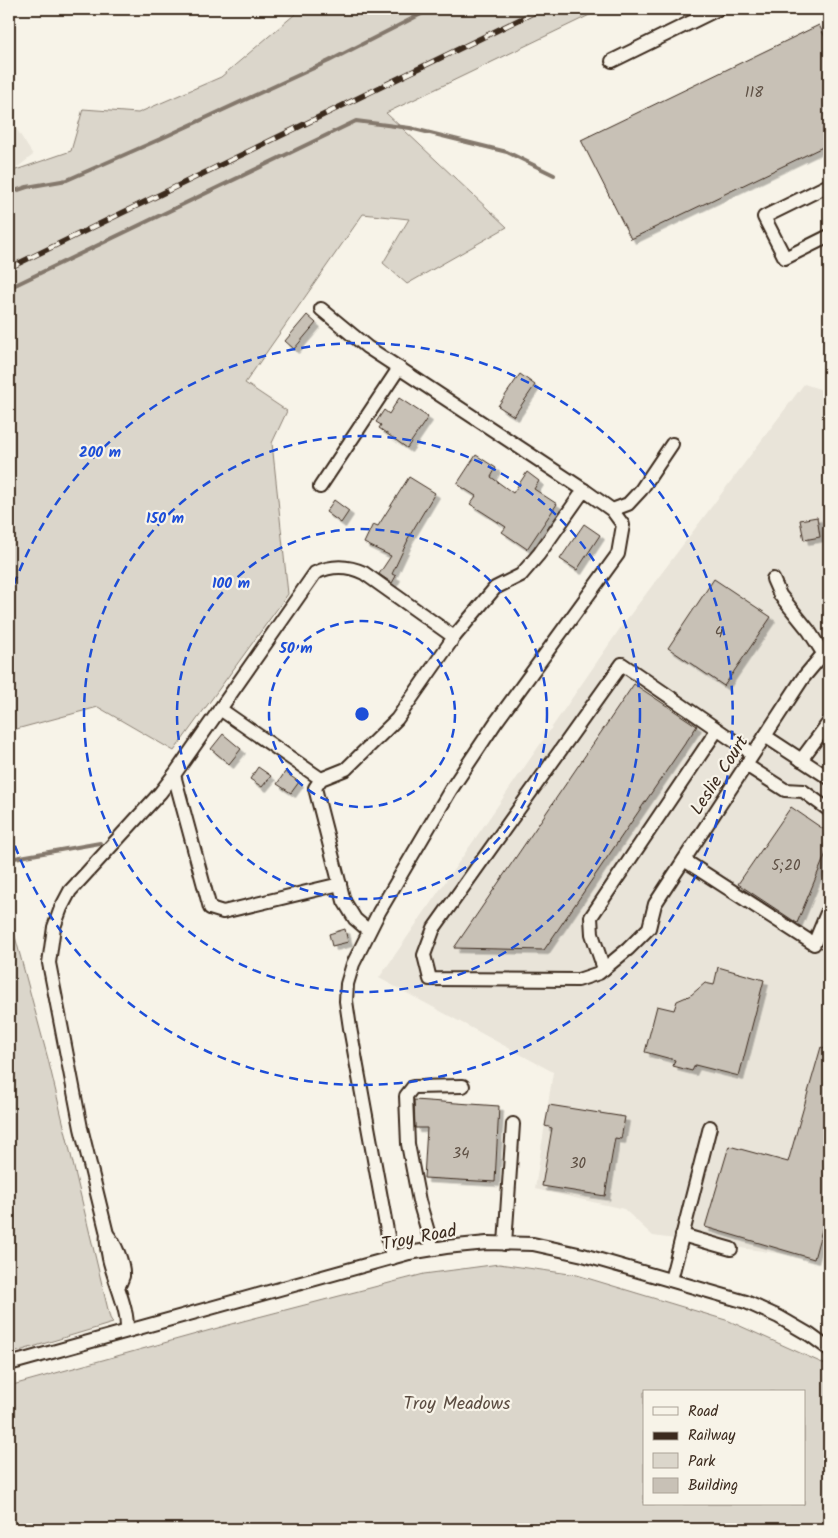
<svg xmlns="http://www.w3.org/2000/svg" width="838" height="1538" viewBox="0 0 838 1538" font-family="Kalam,sans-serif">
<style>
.built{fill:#e9e4d9}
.green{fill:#dbd6cb;stroke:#8b8074;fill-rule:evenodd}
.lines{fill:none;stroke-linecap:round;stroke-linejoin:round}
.stream{stroke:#84786c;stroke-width:4}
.building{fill:#c8c1b6;stroke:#3b2a1e;filter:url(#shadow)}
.minor-casing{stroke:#3b2a1e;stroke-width:16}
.minor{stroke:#f7f3e8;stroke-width:12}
.rail-casing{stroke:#3b2a1e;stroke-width:5.5}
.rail{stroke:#f7f3e8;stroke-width:4;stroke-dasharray:11;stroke-linecap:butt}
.ring{fill:none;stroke:#1d4ed8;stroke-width:2.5;stroke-dasharray:9 6}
.labels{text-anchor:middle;stroke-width:4.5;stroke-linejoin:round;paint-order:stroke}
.number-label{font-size:15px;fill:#5e5044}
.street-label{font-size:18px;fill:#3b2a1e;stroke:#f7f3e8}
.park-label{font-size:18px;fill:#5b4c41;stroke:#f7f3e8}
.centre{fill:#1d4ed8;stroke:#f7f3e8;stroke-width:2.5}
.ring-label{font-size:15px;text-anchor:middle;font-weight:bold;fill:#1d4ed8;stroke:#f7f3e8;stroke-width:4.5;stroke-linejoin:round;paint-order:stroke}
</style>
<defs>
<filter id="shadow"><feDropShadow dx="4.5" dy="4.5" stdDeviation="0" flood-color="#0004"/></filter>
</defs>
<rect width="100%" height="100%" fill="#f7f3e8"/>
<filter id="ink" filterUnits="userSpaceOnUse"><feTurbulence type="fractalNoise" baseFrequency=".02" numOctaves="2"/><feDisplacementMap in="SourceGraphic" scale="10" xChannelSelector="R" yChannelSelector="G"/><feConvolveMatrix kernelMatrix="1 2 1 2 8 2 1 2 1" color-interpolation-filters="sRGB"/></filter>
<g filter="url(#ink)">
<!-- built -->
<g class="built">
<path d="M9,117l24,38 -24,19z"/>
<path d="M804,384l25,8v811l-16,55 -160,-22 -29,-27 -89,-20 18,-117 -174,-94 242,-351z"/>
</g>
<!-- green -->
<g class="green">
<path d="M301,9h301l-216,104 121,114 -100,57 -24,-21 26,-44 -46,-5 -118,169 42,28 -15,32 16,151 -114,157 -76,-44 -89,24v-557l4,-3 58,-20 12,-42 55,4 83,-36z"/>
<path d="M9,914l39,145 62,259 3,5 -104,31z"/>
<path d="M499,1264l78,11 152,46 100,45v163h-820v-143l234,-65 181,-47zM644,1392h160v112h-160z"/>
</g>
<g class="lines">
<!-- stream -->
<g class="stream">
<path d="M9,193l18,-6 40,-7 91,-40 171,-79 102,-52"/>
<path d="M9,288l347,-167 54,7 97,24 47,23"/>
<path d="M9,859l91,-16"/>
</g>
</g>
<!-- building -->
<g class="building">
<path d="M819,25l10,20v99l-198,95 -50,-99z"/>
<path d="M307,315l9,8 -22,26 -9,-8z"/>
<path d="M520,374l15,11 -21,31 -16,-10z"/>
<path d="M399,398l29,19 -21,31 -28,-20 2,-3 -5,-3 8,-12 5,4z"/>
<path d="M476,455l20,13 -5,9 22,16 14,-21 12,9 -5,8 23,15 -30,45 -25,-17 4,-5 -36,-23 6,-8 -19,-12z"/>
<path d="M409,477l26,16 -28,47h1l-16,34 4,2 -4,7 -13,-9 12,-18 -27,-13 9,-19 5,2z"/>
<path d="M334,500l15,11 -8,12 -15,-11z"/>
<path d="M817,517l3,20 -16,3 -4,-20z"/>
<path d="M584,524l16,11 -23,35 -17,-11z"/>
<path d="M714,579l57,38 -47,69 -56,-38z"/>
<path d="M634,684l63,42 -153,224 -90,-2z"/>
<path d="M223,734l18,15 -12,15 -18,-15z"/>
<path d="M258,767l13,9 -9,11 -12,-8z"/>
<path d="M285,772l14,10 -8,11 -14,-9z"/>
<path d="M791,807l38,26v13l-32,77 -59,-39z"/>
<path d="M345,929l3,13 -16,4 -3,-12z"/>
<path d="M718,967l46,13 -25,96 -44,-11 -3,6 -19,-5 2,-6 -30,-8 12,-46 17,4 3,-9 14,-6 14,-12 9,2z"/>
<path d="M821,1047l8,4v153l-15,55 -109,-32 24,-81 59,16z"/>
<path d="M414,1100l85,6 -4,76 -71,-4 3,-50h-12z"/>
<path d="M549,1105l76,12 -4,22 -6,-1 -10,58 -63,-10 10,-58 -7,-2z"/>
</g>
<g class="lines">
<!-- minor casing -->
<g class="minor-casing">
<g id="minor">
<path d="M612,61l106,-52"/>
<path d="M829,185l-65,32 21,41 44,-22"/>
<path d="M321,309l46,38 32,21"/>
<path d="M320,487l79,-119 185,122"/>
<path d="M612,510l16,-6 13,-14 31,-46"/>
<path d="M773,579l7,16 29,36 14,22"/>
<path d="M220,709l101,70"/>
<path d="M765,736l64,42"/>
<path d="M753,754l-131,-90 -188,264 -10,27 6,24 148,1 21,-7 29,-24 21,-21 6,-24 148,-226 26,-31"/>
<path d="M801,760l28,-38"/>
<path d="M746,765l39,25 18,1 26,19"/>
<path d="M174,775l36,133 13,4 117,-28"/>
<path d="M684,860l130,84 15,-36"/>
<path d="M369,931l-14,-12 -11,-18 -29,-113 6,-9 25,-10 51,-50 57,-82 41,-49 26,-13 18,-21 45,-64 28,20 11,15 -5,29 -122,168 -46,69 -71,121 -26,52 -6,20 -1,17 4,27 42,230"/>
<path d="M604,969l-12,-35 -1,-17 126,-187"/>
<path d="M107,1234l-26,-106 -32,-165 5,-36 7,-19 9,-17 90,-98 14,-18 141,-202c17,-8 32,-8 49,0l90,64"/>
<path d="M682,1235l49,14"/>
<path d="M505,1244l8,-120"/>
<path d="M433,1249l-14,-48 -11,-57 -2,-48 7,-9 50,-1"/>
<path d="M671,1280l39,-153"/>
<path d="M118,1287c2,-3 4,-8 5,-11 1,-13 -8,-33 -16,-42 -3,24 13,53 18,77 2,7 2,14 2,20"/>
<path d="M9,1364l400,-111 37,-6 41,-4 46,1 50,11 163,47 33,15 31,18 19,14"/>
</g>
</g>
<!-- minor -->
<use href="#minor" class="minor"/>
<!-- rail casing -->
<g class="rail-casing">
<path id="rail" d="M9,268l532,-259"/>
</g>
<!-- rail -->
<use href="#rail" class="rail"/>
</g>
</g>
<!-- distance rings -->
<g class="ring">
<circle cx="362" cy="714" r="93"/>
<circle cx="362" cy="714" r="185"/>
<circle cx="362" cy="714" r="278"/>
<path d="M9 599A371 371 0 1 1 9 829"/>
</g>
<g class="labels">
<!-- number labels -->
<g class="number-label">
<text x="754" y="97">118</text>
<text x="719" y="637">4</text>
<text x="786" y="870">5;20</text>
<text x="461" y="1158">34</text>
<text x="578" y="1168">30</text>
</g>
<!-- street labels -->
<g class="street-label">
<text transform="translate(719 775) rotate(-57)" y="6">Leslie Court</text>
<text transform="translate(419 1237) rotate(-11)" y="6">Troy Road</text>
</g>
<!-- park labels -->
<g class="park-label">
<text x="457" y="1409">Troy Meadows</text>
</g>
</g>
<circle cx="362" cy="714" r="8" class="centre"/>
<g class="ring-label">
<text x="100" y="457">200 m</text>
<text x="165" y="523">150 m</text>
<text x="231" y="588">100 m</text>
<text x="296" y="653">50 m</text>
</g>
<!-- margin -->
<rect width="838" height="1538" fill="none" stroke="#f7f3e8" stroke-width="30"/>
<rect x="15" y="15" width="808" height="1508" fill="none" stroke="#3b2a1e" stroke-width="2" filter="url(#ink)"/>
<!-- legend -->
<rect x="643" y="1390" width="162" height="115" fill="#f7f3e8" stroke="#aca397"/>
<rect x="653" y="1407" width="25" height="8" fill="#f7f3e8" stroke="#aca397"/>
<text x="688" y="1416" font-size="15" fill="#3b2a1e">Road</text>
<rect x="653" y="1432" width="25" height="8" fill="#3b2a1e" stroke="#aca397"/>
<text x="688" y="1440" font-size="15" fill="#3b2a1e">Railway</text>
<rect x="653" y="1453" width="25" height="15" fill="#dbd6cb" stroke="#aca397"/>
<text x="688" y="1466" font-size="15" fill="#3b2a1e">Park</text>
<rect x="653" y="1478" width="25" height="15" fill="#c8c1b6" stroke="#aca397"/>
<text x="688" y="1490" font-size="15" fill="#3b2a1e">Building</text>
</svg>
